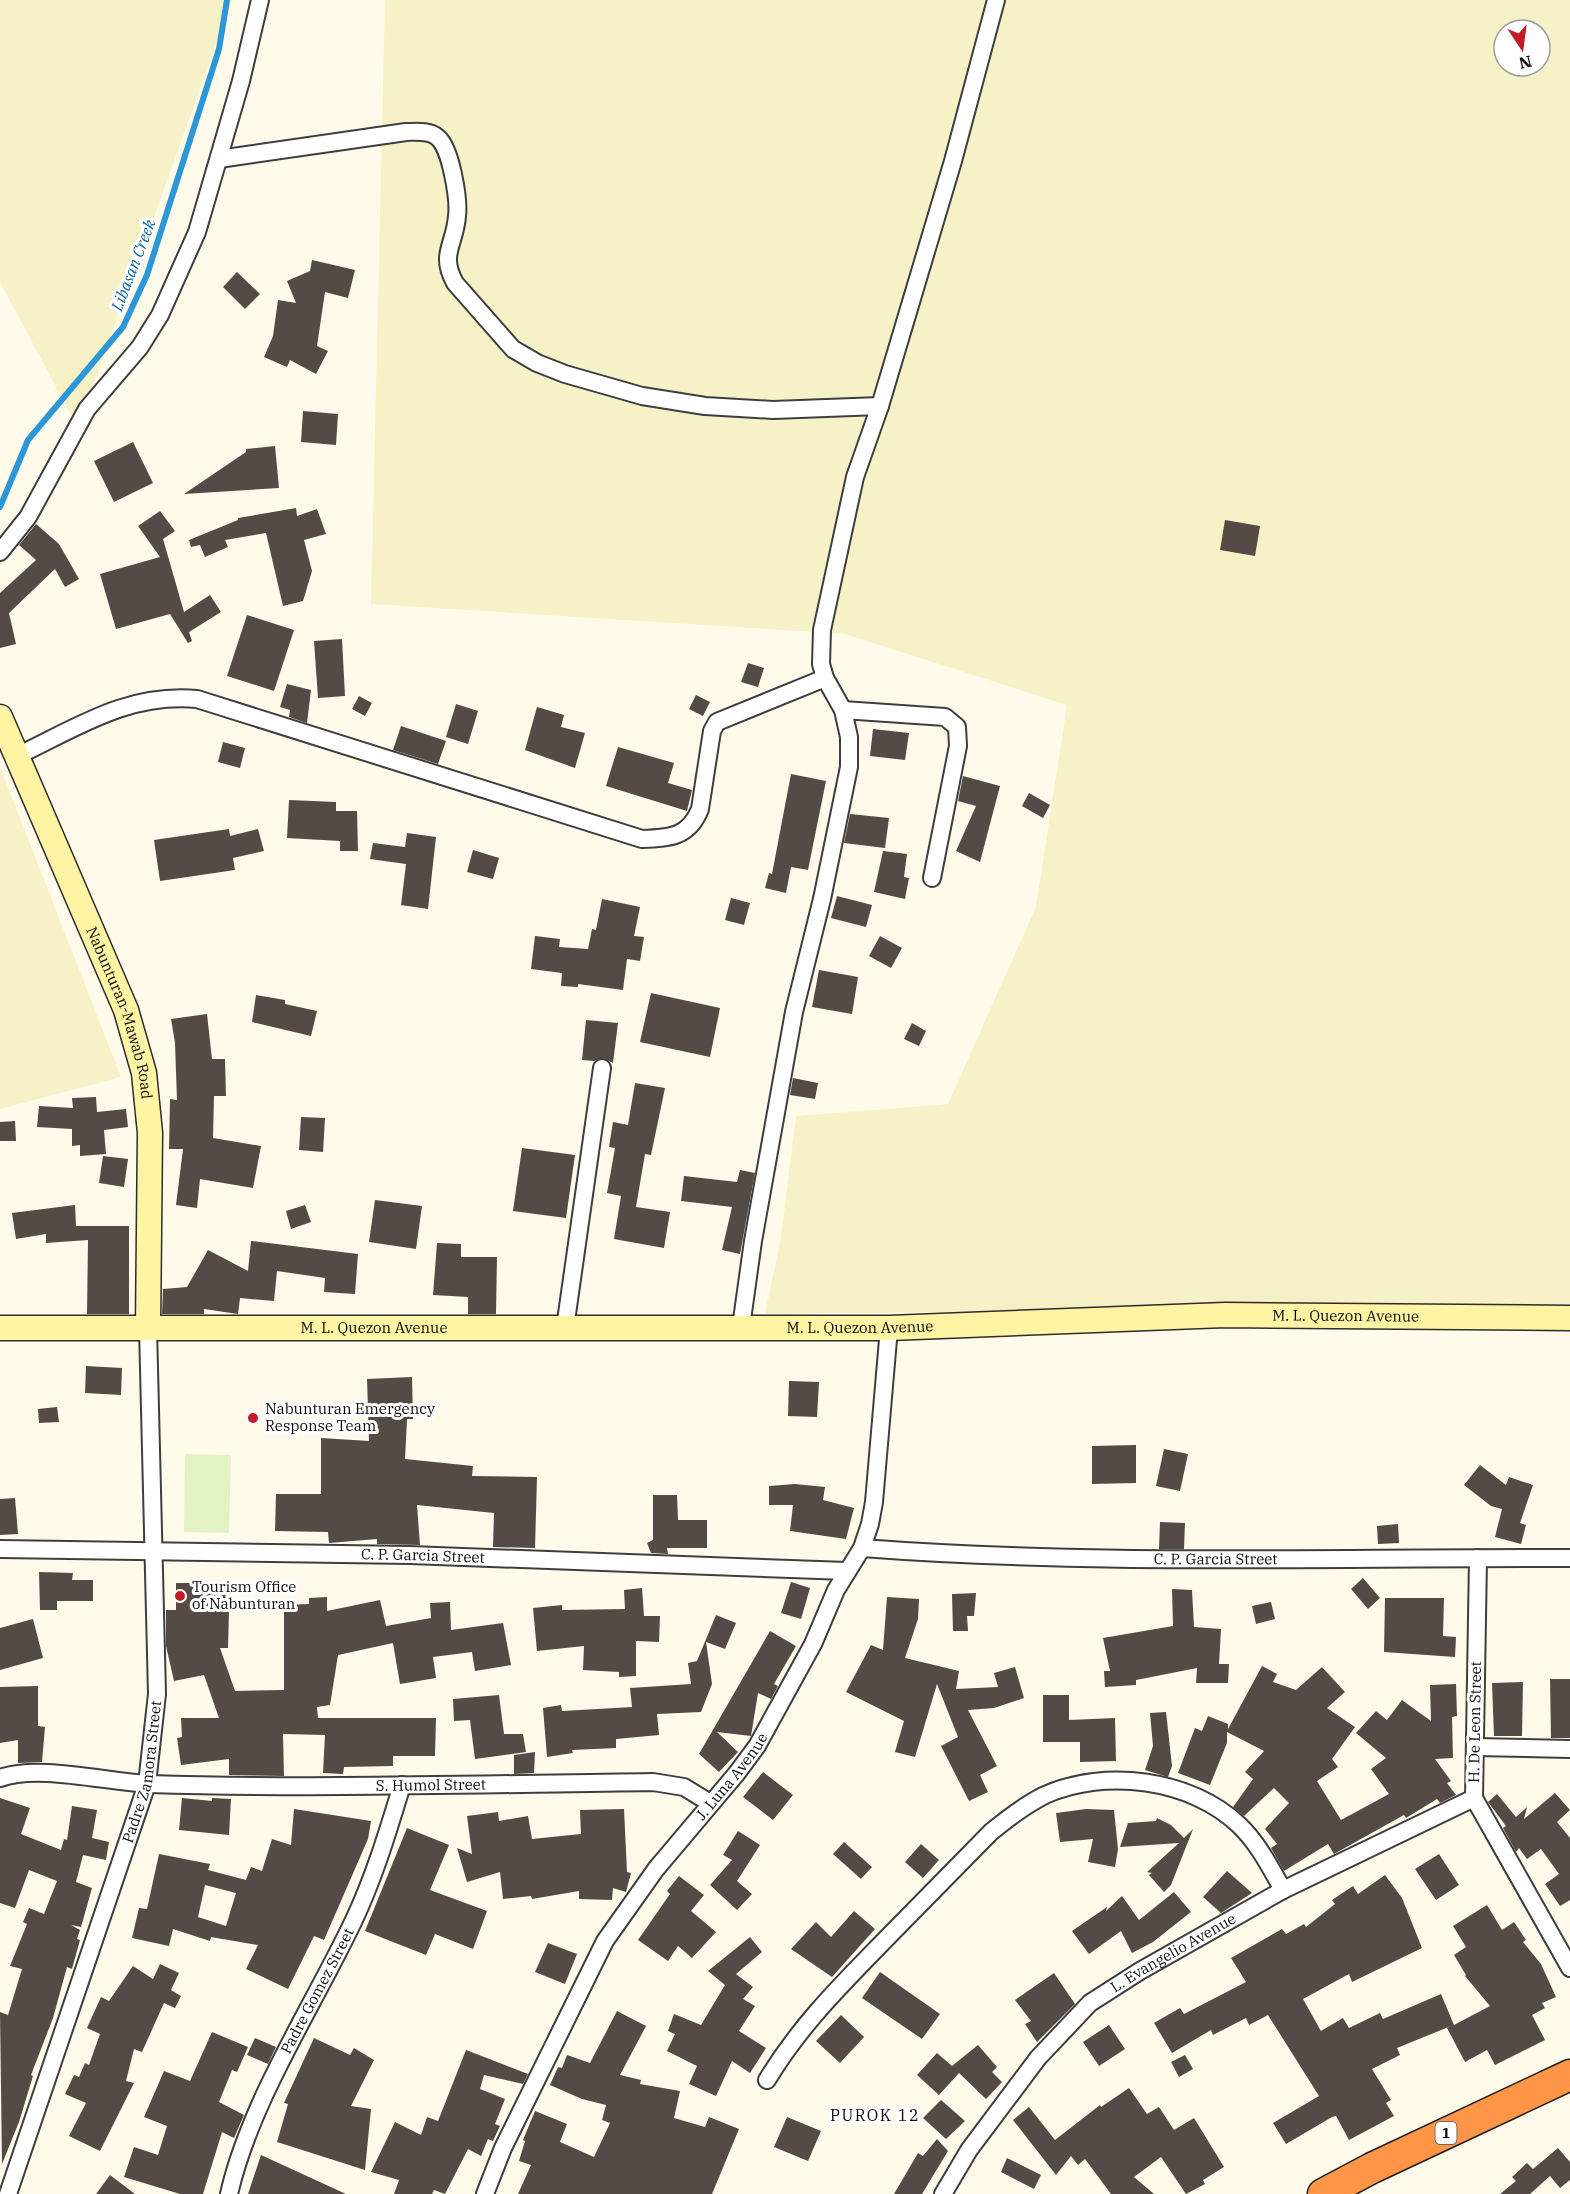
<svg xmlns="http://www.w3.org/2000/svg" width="1570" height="2194" viewBox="0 0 1570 2194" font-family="'IBM Plex Serif',serif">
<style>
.farmland{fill:#f7f1c7;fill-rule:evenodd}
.pitch{fill:#e3f2c2}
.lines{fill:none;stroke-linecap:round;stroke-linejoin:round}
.stream{stroke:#2b97d7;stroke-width:6}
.building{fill:#544b46;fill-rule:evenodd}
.street-casing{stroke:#3e3e3e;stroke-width:20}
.secondary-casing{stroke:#2d2d2d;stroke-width:27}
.highway-casing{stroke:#1c1c1c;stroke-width:33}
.street{stroke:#fff;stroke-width:16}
.secondary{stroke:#fff3a4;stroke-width:24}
.highway{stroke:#ff9647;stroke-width:30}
.poi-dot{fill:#c31a26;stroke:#fff;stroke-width:2}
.labels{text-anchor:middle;stroke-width:6;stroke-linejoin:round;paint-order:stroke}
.shield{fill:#fff;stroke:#545454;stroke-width:1.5}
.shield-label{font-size:14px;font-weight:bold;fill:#0b0b0b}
.street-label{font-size:15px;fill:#0b0b0b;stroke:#fff}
.poi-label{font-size:15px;fill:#0b0b0b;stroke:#fff;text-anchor:start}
.water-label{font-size:16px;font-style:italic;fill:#0d66a4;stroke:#fff}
.neighbourhood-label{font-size:16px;letter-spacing:1.5px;fill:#0b0b0b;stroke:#fff}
</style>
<rect width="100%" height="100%" fill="#fffae9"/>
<!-- farmland -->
<g class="farmland">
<path d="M0,0h232l-154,428 -78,-146z"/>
<path d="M385,0h1185v1306l-805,8 16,-76 15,-122 152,-12 88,-197 31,-202 -222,-71 -474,-30zM1504,30h36v36h-36z"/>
<path d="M0,767l121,310 -121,32z"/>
</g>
<!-- pitch -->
<path class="pitch" d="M185,1454l46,1 -2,78 -45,-1z"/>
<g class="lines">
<!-- stream -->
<path class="stream" d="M0,507l28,-67 95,-113 24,-52 72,-226 8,-49"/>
</g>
<!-- building -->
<g class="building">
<path d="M312,260l43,10 -7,28 -23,-6 -8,54 11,5 -12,23 -26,-14 -3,7 -23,-10 9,-21 5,-36 18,3 -9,-22 23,-10z"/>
<path d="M237,272l23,22 -15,15 -22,-22z"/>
<path d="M303,411l35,3 -2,31 -35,-3z"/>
<path d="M133,442l20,41 -39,19 -20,-41z"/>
<path d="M275,446l4,42 -95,6 62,-42v-3z"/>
<path d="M296,508l1,8 20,-7 9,25 -22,6 8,31 -9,30 -20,5 -17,-73 -41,7 3,7 -23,10 -5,-12 -9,2 -2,-7 49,-20v-2z"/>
<path d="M160,511l15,20 -12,8 21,73 26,-17 11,17 -32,20 3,9 -4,2 -18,-29 -54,15 -16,-55 60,-17 -22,-31z"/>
<path d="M1225,520l35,6 -5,30 -35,-6z"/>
<path d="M36,524l23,20 20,35 -14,8 -10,-18 -46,44 7,31 -16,4v-55l36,-33 -17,-15z"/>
<path d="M247,615l47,15 -20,61 -47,-15z"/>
<path d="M342,639l3,57 -27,2 -4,-57z"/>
<path d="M748,663l16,5 -6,19 -17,-5z"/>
<path d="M287,684l24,6 -4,33 -18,-6 1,-7 -10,-3z"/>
<path d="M696,695l14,7 -7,14 -14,-7z"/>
<path d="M359,696l13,7 -7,13 -13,-7z"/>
<path d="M456,704l22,7 -10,33 -22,-7z"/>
<path d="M537,707l27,8 -3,12 24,6 -10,35 -50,-18z"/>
<path d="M401,726l45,15 -8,23 -45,-14z"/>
<path d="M873,729l36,4 -4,27 -35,-4z"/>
<path d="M223,742l22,6 -5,20 -22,-6z"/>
<path d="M618,747l56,16 -6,20 24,7 -5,21 -81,-25z"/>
<path d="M791,774l35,7 -18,89 -17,-3 -5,26 -21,-5 4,-15 3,1z"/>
<path d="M963,776l37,10 -20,76 -24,-11 20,-45 -18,-5z"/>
<path d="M1029,793l21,12 -7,13 -21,-12z"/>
<path d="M289,800l47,2v9h21l1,40h-18v-10l-53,-3z"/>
<path d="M850,814l39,4 -4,30 -41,-5z"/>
<path d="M229,829l1,7 28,-7 6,22 -31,7 2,12 -75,11 -6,-41z"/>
<path d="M407,833l29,4 -8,72 -27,-4 5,-41 -36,-5 3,-16 32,4z"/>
<path d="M473,850l26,8 -6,21 -26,-7z"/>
<path d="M883,851l24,3 -3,23 5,1 -4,21 -31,-7z"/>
<path d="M837,896l35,9 -6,22 -35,-9z"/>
<path d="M731,898l19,5 -6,22 -19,-5z"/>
<path d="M602,899l38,8 -6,29 10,1 -4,24 -13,-2 -4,31 -45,-6v3l-17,-1 1,-13 -31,-4 4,-33 25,3 -1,8 29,2 4,-20 4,1z"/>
<path d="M880,936l22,12 -11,20 -22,-12z"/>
<path d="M819,970l39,7 -6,37 -40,-7z"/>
<path d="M651,993l69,15 -10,49 -70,-15z"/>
<path d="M256,995l29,5v4l32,7 -6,25 -59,-14z"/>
<path d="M207,1014l5,45h13l1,37h-12l-1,42 48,8 -8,42 -53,-9 -3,29 -21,-3 7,-56h-14l1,-50 7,1 -2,-57 -4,-24z"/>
<path d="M586,1020l32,3 -5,40 -10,-5 -9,3 -12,-1z"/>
<path d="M912,1023l14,8 -7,15 -15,-7z"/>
<path d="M793,1078l25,5 -3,16 -25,-4z"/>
<path d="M635,1083l30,5 -14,67 -6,-1 -9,53 34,5 -6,36 -50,-9 7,-43 -14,-3 8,-45 -6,-1 4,-25 15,3z"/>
<path d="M96,1097l1,15 29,-3 2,18 -24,3 2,24 -26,2v-11l-8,1v-17l-35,-2 2,-21 34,2 -1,-10z"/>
<path d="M301,1117l24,1 -2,34 -24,-2z"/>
<path d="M15,1121l1,20h-16v-19z"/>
<path d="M522,1148l53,7 -9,63 -53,-7z"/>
<path d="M103,1156l25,3 -4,28 -25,-4z"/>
<path d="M740,1170l15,3 -15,81 -18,-4 10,-43 -51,-6 3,-25 53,6z"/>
<path d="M375,1200l47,6 -6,43 -47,-7z"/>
<path d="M75,1205l1,21h53v88h-42l1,-74 -42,3v-9l-30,5 -4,-26z"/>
<path d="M305,1205l6,17 -20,7 -5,-18z"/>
<path d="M251,1241l107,13 -3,40 -31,-2 1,-14 -48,-7 -3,30 -34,-3 -2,16 -34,-5v5h-42l1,-25 24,-2 21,-37 40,21z"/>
<path d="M437,1243l24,1v13h36l-1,57h-28v-17l-35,-2z"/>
<path d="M86,1366l36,2 -1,27 -36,-2z"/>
<path d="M412,1377l1,42h-6l-2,40 68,7 -1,10 65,1 -2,71 -42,-1 1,-34 -77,-8 3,40 -43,-1v-5l-48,4 -1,-11 -53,-1 1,-37h45v-56l48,3 -2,-62z"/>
<path d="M789,1381l30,1 -2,35 -29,-1z"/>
<path d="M57,1407l2,15 -20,1 -1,-14z"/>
<path d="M1136,1445v38l-44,1v-38z"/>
<path d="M1164,1449l24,5 -8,37 -24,-5z"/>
<path d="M1480,1465l26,20 3,-8 24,8 -13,38 6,2 -5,19 -26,-7 7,-28 -11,-3 -27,-21z"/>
<path d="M795,1484l30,3 -2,13 31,8 -8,31 -56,-8 3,-26h-24v-19z"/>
<path d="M653,1495h24l1,25h29v28h-40l1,6 -17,-1 -4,-10 6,-3z"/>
<path d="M15,1498l3,36 -18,1v-36z"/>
<path d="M1160,1522l25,1 -1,26h-25z"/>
<path d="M1398,1524l1,19 -21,1 -1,-18z"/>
<path d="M39,1572l34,1 -1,7h21v21h-36v9h-17z"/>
<path d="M1363,1578l17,20 -12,11 -17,-20z"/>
<path d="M791,1582l19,6 -9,31 -20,-6z"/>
<path d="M176,1583h49l1,28h3l-1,37h-8l15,43 49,-1v-85l25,-1v-6l18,-1v14l53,-11 6,26 45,-8 -1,-15 20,-1 1,28 52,-7 8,42 -36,6 -3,-19 -39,5 3,21 -36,6 -7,-41 -55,12 -8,50 -13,2 1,11h118l-1,38h-42v10l-49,1 -1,7 -20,-1 2,-38 -42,-1 1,42 -55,-1v-16l-48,6 -4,-27 5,-1 -1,-19h38l-15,-43 -30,6 -8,-35v-36h10z"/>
<path d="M642,1588l2,28h16l-1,26 -23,-1v35l-17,1v-5l-36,-2 1,-24 -47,5 -4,-43 29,-3v5l63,-1 -1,-19z"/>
<path d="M1172,1589l20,1 2,37 27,2 -2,35h10l-1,19h-32l1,-15 -61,12v5l-31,2 -1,-16h6l-7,-33 70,-12z"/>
<path d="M976,1593l-2,23h-7l1,15h-15l-1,-37z"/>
<path d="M887,1597l32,2 -1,20 -13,39 54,13 -3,18 42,-2 -4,-14 21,-6 9,31 -30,10 -26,2 29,56 -17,9 8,17 -19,9 -28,-55 17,-9 -21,-53 -22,73 -20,-5 9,-31 -58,-29 25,-47 12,5z"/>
<path d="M1385,1598h59l-1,38 13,1 -1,20 -71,-5z"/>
<path d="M1271,1602l4,17 -19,5 -4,-18z"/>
<path d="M716,1615l20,8 -11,26 -19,-7 6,42 -11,28 -44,2 2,21 -43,4v9l-44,2 1,3 -26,4 -4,-49 18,-3 1,6 70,-4 -2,-19 61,-4 -3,-21 9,-2z"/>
<path d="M33,1619l10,39 -43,12v-42z"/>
<path d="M770,1631l26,15 -22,38 4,2 -7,13 -13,-6 -7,43 -34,-4 21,20 -19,20 -20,-18z"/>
<path d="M1262,1666l15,8 -4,8 23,8 26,-23 23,25 -18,16 28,19 -23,32 6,8 -21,14 24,39 48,-26 -18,-25 15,-11 -30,-25 20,-22 11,9 15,-20 29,21 -1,-36 26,-1 1,32 -5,1 1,41 -18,1 16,22 -4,2 9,12 -16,8 -3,-4 -31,19 -2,-3 -70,39 -6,-10 -44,27 -13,-23 6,-4 -12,-15 24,-26 -15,-15 -30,28 -11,-9 20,-28 -8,-7 19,-21 -37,-19v11l-17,42 -32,-12 17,-45 7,3 6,-15 20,8v5z"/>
<path d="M1550,1679h20v59h-19z"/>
<path d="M1523,1682l-1,54h-28l-2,-53z"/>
<path d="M38,1686v40l7,1 -3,35 -24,1v-23l-18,3v-56z"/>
<path d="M499,1695l5,39h19l3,18 -51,7 -5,-39 -16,1 -1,-22z"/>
<path d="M1043,1695h26v25l46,-2 1,43 -36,1v-20h-37z"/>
<path d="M1166,1712l6,54 -4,11 -23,-7 8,-24 -3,-33z"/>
<path d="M535,1752l-1,21 -20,1v-19z"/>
<path d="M763,1772l30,23 -20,25 -30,-23z"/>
<path d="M1555,1793l15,17 -13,12 13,16v62l-10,6 -15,-22 14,-10 -18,-25 -14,10 -8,-11 -3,4 -13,-24 3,-2 -18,-24 9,-8 19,23 11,-10 -3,12z"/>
<path d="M0,1798l30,10 -9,26 40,16 3,-11 3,1 5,-34 25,4 -5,28 17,4 -3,18 -23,-5 -7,27 16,6 -11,39 -10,-2 9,5 -3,9 3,1 -8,29 -5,-2 -14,51 -22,57 2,1 -14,46 -17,42 -2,-152 8,3 14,-46 -12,-3 17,-42 -4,-2 6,-14 15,6 13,-33 -28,-11 -14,38 -15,-5z"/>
<path d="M182,1798l30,3v-3l19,1 -2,36 -50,-5z"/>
<path d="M294,1809l77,12 -3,18 -44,101 -10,-4 -26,53 -42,-20 12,-24 -47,-8 -1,4 -37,-12 -4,17 -37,-8 7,-30 8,1 12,-55 51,10 -2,6 38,10 5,-13 11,4 10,-32 19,6zM205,1885l31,8 -10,33 -28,-9z"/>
<path d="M624,1809l3,63 4,1 -5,19 -13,-4 -1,12 -33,-1v-8l-47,8 -1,-3 -28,3 -3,-27 -33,10 -10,-34 15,6 -5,-38 31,-4 1,9 29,-5 4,23 49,-5 -1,-24z"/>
<path d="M1086,1809l28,1 4,39 -3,18 -27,-5 5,-23 -33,3 -4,-29z"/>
<path d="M1157,1818l14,7 13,13 9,-9 -22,56 -7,7 -15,-17 3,-2 -5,-1 32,-29 -59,4 8,-24 28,-2z"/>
<path d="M407,1828l42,17 -19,45 57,21 -14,38 -38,-15 -9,21 -61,-24z"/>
<path d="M738,1831l22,14 -23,36 15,13 -15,16 -27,-25 22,-25 -9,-5z"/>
<path d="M844,1842l28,25 -11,12 -28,-25z"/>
<path d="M921,1844l18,16 -16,18 -18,-16z"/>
<path d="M1439,1854l20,31 -23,15 -21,-31z"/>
<path d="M1227,1871l25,22 -31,20 -18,-16z"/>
<path d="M1385,1875l17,23 20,50 -70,34 -3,-8 -46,25 18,32 22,-13 6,10 31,-15 3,6 58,-25 13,31 36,-19 -25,-30 1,-1 -12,-20 12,-8 -13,-21 34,-21 15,25 12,-8 12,18 -3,2 18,22 15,33 -14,6 3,5 -13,7 13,25 -50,25 -8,-15 -22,12 -18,-34 4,-2 -54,22 3,7 -28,14 19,31 -5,3 8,13 -45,24 -13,-24 -4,1 -46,27 -13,-21 46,-27 -51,-81 -19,10 -3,-7 -33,17 -2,-5 -39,23 -18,-30 26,-15 4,6 62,-32 -15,-24 51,-29 4,5 18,-10 2,3 29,-23 -3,-4 21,-14 5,8z"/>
<path d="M679,1876l25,19 -13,16 25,21 -24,26 -14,-12 -10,15 -30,-21 32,-46 -3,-3z"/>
<path d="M1174,1892l17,20 -38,30 -21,11 -11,-22 -32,23 -17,-23 35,-24 -1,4 16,-15 17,24z"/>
<path d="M854,1911l21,18 -43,48 -41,-28 25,-27 15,15z"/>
<path d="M750,1937l12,15 -26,22 17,13 -10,12 12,7 -16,25 27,17 -16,25 -18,-12 -16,35 -27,-12 8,-18 -30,-15 8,-17 -7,-3 6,-17 27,11 24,-40 -17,-14z"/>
<path d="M548,1943l29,11 -12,30 -30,-12z"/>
<path d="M160,1964l19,9 -8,17 10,6 -6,12 -11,-5 -22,49 -8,-3 -8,32 8,2 -34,68 -31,-15 17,-33 -21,-9 9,-19 5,2 6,-14 4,2 11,-31 -13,-6 14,-31 8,4 24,-35 20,13z"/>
<path d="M880,1972l60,42 -18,25 -60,-41z"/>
<path d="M1054,1973l21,31 -38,38 -12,-18 6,-3 -16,-21z"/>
<path d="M617,2011l29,15 -26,49 21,5 -1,4 40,7 -6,27 31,9 4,-10 30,12 -27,65h-194l13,-29 -12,-4 6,-20 -2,-1 12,-29 32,13 -7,18 34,15 16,-34 -8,-3 4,-15 -24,-6 -32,-14 8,-18 4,1 5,-13 23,8z"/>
<path d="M841,2015l23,22 -24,26 -24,-22z"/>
<path d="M1109,2025l16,24 -26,17 -16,-24z"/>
<path d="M212,2032l36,15 -11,25 -5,-2 -13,32 25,13 -10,23 -12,-6 -19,62h-23l-56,-17 10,-30 24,8 9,-29 -23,-9 20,-46 26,10z"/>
<path d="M255,2038l21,9 -8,17 -21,-9z"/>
<path d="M314,2038l36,17 4,-7 20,12 -23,46 20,3 -6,61 -88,-28 11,-38 -4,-1z"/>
<path d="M978,2045l19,22 -5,5 10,10 -16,17 -27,-26 -20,22 -22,-20 20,-22 15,13z"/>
<path d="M466,2050l62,24 -5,10 -39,-9 -4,14 25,10 -10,25 5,2 -7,15 -5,-2 -7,17 -13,-7 -23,45 -11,-4 -2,4h-38l5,-14 -28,-8 24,-50 26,13 6,-18 11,4z"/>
<path d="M1185,2055l8,14 -14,8 -8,-15z"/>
<path d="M1129,2088l18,26 12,-7 15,23 20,-12 30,49 -21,13 2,4 -19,10 -25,-37 -27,20 20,17h-43l-26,-35 -7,6 -7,-9 -15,19 -43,-55 16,-13 26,33 45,-35 1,2z"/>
<path d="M941,2100l24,21 -19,18 -23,-21z"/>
<path d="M787,2117l34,14 -13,30 -34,-14z"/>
<path d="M937,2139l11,12 -26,43h-28l24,-41 5,3z"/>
<path d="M1558,2148l12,14v18l-10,8 -10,-12 -20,18h-30l16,-13 -4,-4 15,-14 6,6z"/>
<path d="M261,2155l85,39h-98z"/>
<path d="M1007,2158l34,17 -7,14 -33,-17z"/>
<path d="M110,2175l25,19h-39z"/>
</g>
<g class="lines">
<!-- street casing -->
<g class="street-casing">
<g id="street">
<path d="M219,159l187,-27c9,0 23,-2 31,5 14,10 22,63 20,79 -2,29 -18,38 -2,67l58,66 24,14 28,11 77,22 63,10 68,4 107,-4"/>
<path d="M0,552l28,-35 59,-108 53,-62 20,-32 37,-83 44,-151 19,-81"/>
<path d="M843,710l102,7 12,10 1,19 -26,132"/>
<path d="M17,756c61,-29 110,-63 180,-57l445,140c28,-1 47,-2 58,-30l12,-78 5,-9 108,-44"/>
<path d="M741,1327l12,-86 41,-229 28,-113 27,-132v-30l-6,-27 -18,-32 -4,-14 1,-34 33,-153 25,-71 73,-245 43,-161"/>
<path d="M565,1328l37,-260"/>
<path id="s1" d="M862,1548c236,18 472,9 708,10"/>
<path id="s2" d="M0,1549l410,6 437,16"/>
<path d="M1478,1558l-4,240 96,170"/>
<path d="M1475,1747l95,2"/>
<path id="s3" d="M0,1778c38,-14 106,4 149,6 168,5 336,0 504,-2l31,5 26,16"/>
<path d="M767,2080c32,-53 71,-92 115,-137 36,-37 73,-74 109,-111 17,-14 34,-27 54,-37 60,-27 146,-16 194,30 19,18 31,42 44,65"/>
<path id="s4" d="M8,2194l139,-410 10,-90 -9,-366"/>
<path id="s5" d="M229,2194c21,-92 83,-186 124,-272 21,-44 35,-91 49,-137"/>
<path id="s6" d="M485,2194l18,-46 102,-207 51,-72 81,-96 20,-27 56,-102 23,-54 26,-42 8,-24 4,-22 15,-174"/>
<path id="s7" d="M943,2194l26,-44 69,-92 52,-55 50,-32 143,-81 191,-92"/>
</g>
</g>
<!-- secondary casing -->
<g class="secondary-casing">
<g id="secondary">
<path id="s8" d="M0,717l126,293 18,63 6,60 -2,195"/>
<path id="s9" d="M0,1328h889l336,-13 345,3"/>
</g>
</g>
<!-- highway casing -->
<g class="highway-casing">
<path id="highway" d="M1323,2194l49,-26 198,-93"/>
</g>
<!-- street -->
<use href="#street" class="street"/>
<!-- secondary -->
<use href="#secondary" class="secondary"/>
<!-- highway -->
<use href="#highway" class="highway"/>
</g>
<!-- markers -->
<g class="poi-dot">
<circle cx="253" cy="1418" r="6"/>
<circle cx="180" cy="1596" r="6"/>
</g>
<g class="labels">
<!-- shield labels -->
<rect class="shield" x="1435.5" y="2122" width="21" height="22" rx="4.5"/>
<g class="shield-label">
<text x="1446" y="2138">1</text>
</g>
<!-- street labels -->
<g class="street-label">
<text dy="5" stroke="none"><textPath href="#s8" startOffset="320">Nabunturan-Mawab Road</textPath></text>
<text dy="5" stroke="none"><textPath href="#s9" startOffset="1346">M. L. Quezon Avenue</textPath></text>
<text dy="5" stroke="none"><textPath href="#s9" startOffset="860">M. L. Quezon Avenue</textPath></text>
<text dy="5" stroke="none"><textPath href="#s9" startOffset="374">M. L. Quezon Avenue</textPath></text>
<text dy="5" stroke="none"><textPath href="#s2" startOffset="423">C. P. Garcia Street</textPath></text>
<text dy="5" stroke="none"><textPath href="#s1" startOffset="354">C. P. Garcia Street</textPath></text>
<text transform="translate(1475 1722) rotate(-89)" y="5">H. De Leon Street</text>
<text dy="5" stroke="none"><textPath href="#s4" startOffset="444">Padre Zamora Street</textPath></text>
<text dy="5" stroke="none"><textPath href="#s6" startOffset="488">J. Luna Avenue</textPath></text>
<text dy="5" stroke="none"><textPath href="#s3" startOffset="432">S. Humol Street</textPath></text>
<text dy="5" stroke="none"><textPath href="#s7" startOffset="339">L. Evangelio Avenue</textPath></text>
<text dy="5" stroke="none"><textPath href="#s5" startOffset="222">Padre Gomez Street</textPath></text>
</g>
<!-- poi labels -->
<g class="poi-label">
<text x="265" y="1414">Nabunturan Emergency<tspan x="265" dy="17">Response Team</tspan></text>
<text x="192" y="1592">Tourism Office<tspan x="192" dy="17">of Nabunturan</tspan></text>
</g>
<!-- water labels -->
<g class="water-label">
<text transform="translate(133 265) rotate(-69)" y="6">Libasan Creek</text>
</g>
<!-- neighbourhood labels -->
<g class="neighbourhood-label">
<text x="875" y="2121">PUROK 12</text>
</g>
</g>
<!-- north arrow -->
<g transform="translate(1522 48) rotate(167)"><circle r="28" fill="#ffffff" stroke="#9d9d9d" stroke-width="1.5"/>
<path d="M0-4.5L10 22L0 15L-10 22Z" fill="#c31a26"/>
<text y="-9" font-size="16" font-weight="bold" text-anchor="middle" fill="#0b0b0b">N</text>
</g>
</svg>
